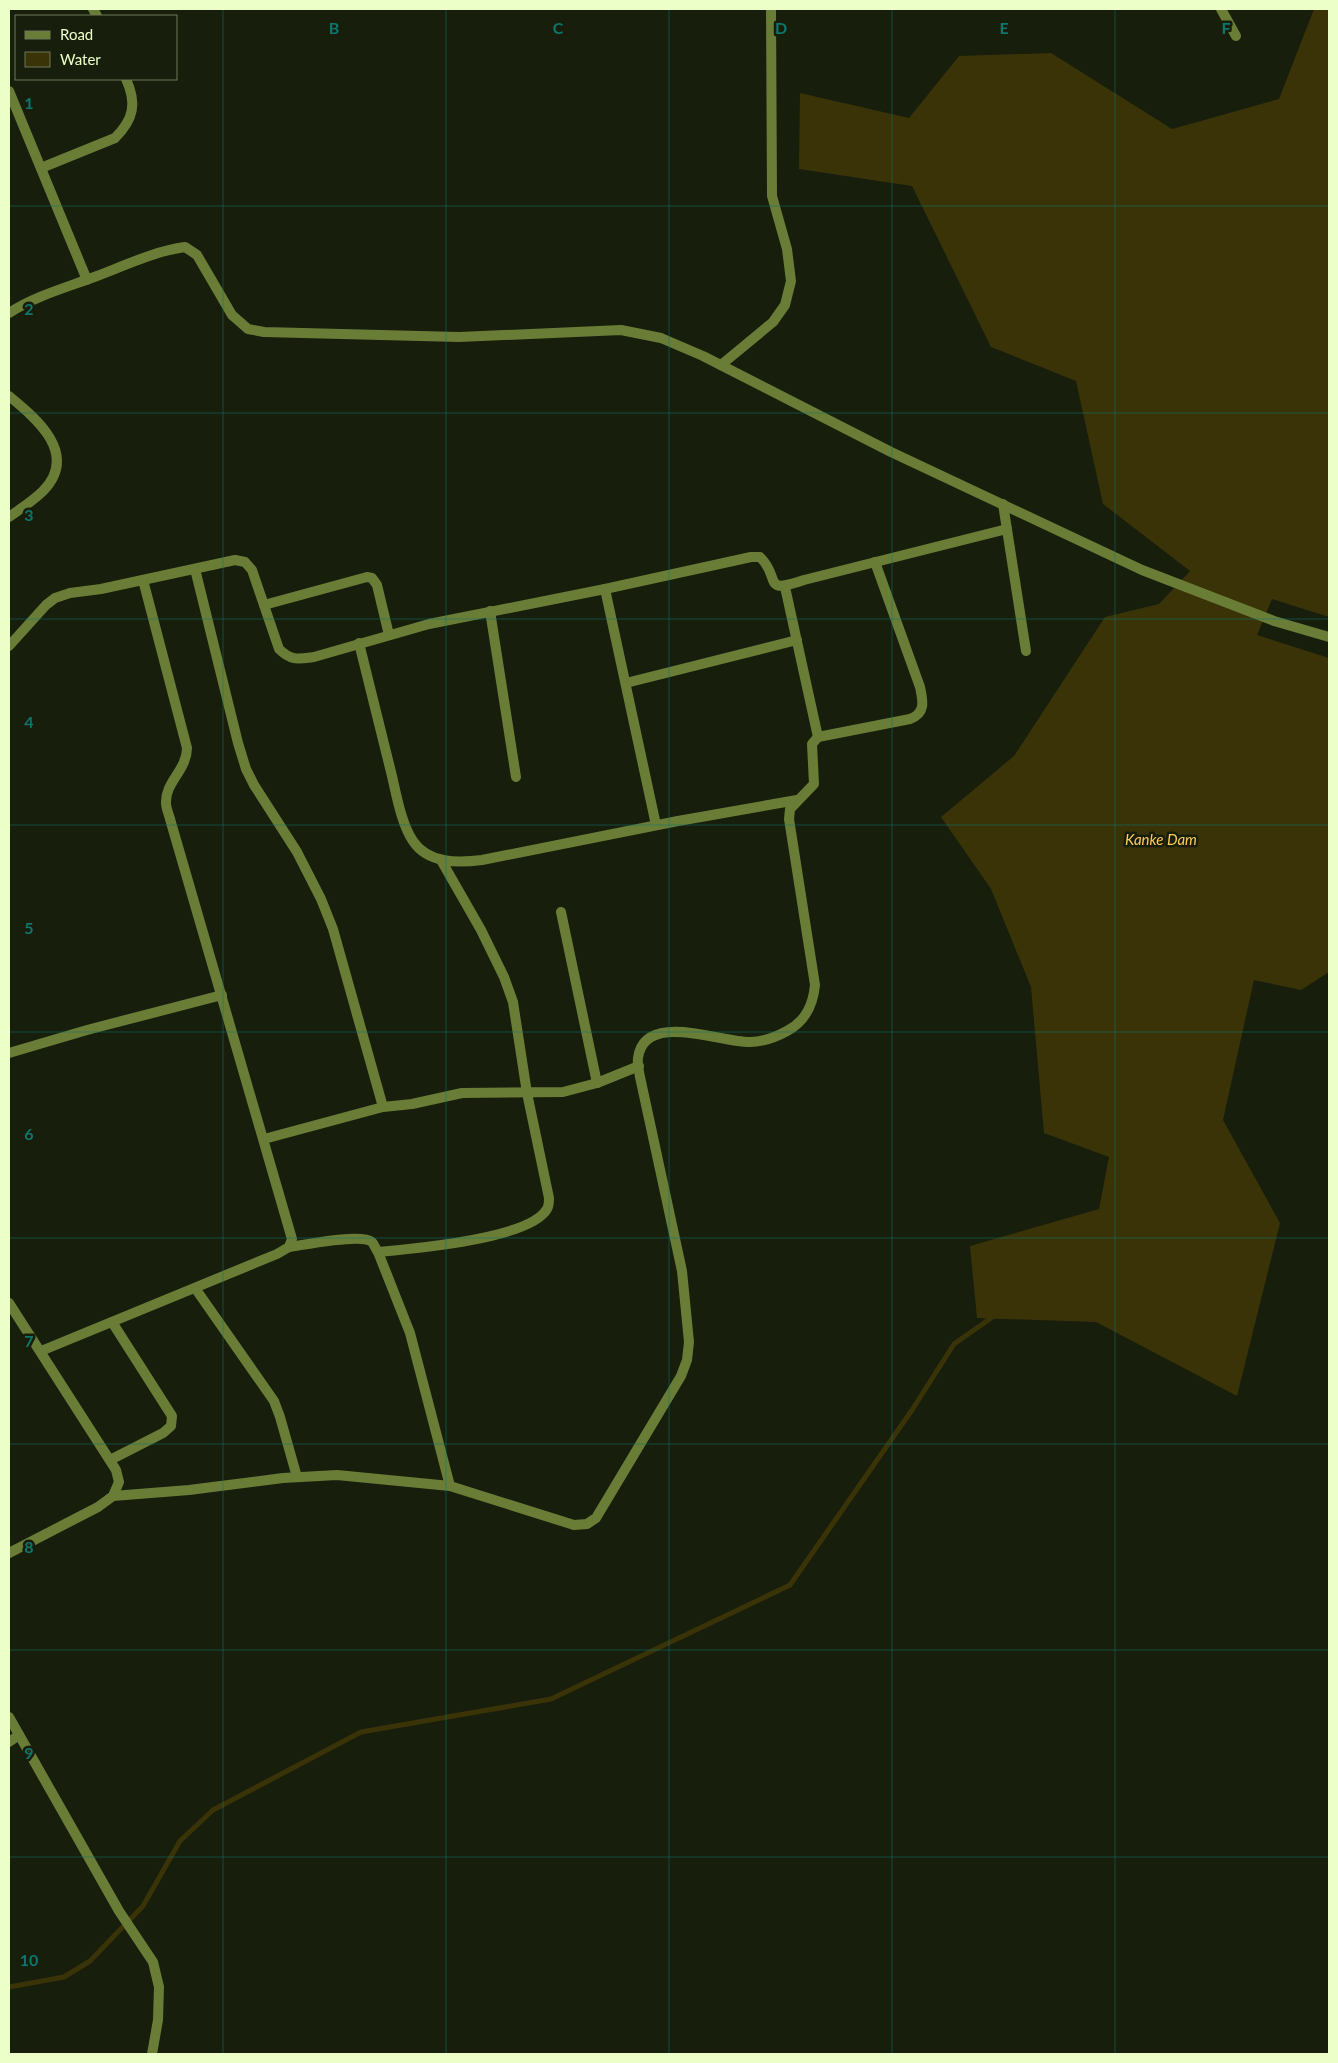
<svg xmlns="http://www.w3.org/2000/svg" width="1338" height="2063" viewBox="0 0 1338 2063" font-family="Lato,sans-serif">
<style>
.water{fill:#3a3308}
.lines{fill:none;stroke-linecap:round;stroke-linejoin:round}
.stream{stroke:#3a3308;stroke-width:5}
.street{stroke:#6a7d36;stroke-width:10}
.grid{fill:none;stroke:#0f766e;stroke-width:1;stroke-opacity:0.55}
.labels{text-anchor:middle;stroke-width:5;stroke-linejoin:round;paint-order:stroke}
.water-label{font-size:15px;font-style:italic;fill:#ffcb57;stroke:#171e0c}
.grid-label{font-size:16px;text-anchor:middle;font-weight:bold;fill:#0f766e;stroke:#171e0c;stroke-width:5;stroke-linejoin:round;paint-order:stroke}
</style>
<rect width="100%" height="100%" fill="#171e0c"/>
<!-- water -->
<path class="water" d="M1314,9h15v608l-57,-18 -15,36 72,23v314l-28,18 -47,-10 -31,140 57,103 -43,173 -141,-74 -119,-4 -7,-72 129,-37 10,-52 -65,-24 -13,-146 -40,-98 -50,-72 73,-61 91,-139 54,-13 31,-33 -87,-67 -27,-123 -85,-34 -79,-161 -113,-17 1,-76 109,25 50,-62 92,-3 121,76 107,-30z"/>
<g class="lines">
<!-- stream -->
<path class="stream" d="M9,1987l55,-10 26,-16 53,-55 37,-65 33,-31 148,-78 190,-33 239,-114 122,-175 42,-66 40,-28"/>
<!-- street -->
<g class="street">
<path d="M93,9l4,7"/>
<path d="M1221,9l15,27"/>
<path d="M9,91l78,189"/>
<path d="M41,168l74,-30c19,-19 22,-35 11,-59"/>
<path d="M9,313c26,-17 59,-26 88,-37 29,-11 58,-25 88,-29l12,8 35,60 16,14 16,3 195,5 162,-7 40,8 42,18 188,96 251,118 132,51 55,16"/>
<path d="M721,365l52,-43 12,-17 6,-24 -4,-32 -15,-53 -1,-187"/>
<path d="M9,396c28,23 70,58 34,95 -10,10 -23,18 -34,26"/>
<path d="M1003,504l23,147"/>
<path d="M195,569l43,174 8,26 8,16 43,67 24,47 12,30 50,178"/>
<path d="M785,587l33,150"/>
<path d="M605,589l51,236"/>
<path d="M264,605l103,-28 5,1 5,7 12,50"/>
<path d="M490,611l26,166"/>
<path d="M359,643c11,43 21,86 32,129 5,20 10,52 22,69 15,23 46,22 69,19l196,-39 119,-21"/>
<path d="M9,646l37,-41 9,-7 15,-5 31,-4 134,-29 10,2 7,8 27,79c12,12 19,10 35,8l115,-33 176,-35 146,-32h9c22,21 0,38 44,23l203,-51"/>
<path d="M626,683l171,-43"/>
<path d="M561,912l36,171"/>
<path d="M9,1053l78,-23 135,-35"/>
<path d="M264,1139l119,-32 29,-3 50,-11 101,-1 34,-9 42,-17"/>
<path d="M289,1247c15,-2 72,-14 83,-5 2,2 4,8 6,10l32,81 40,153"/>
<path d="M378,1252c33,-3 152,-13 169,-43 2,-3 2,-7 2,-11l-22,-105 -14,-91 -9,-25 -23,-47 -40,-70"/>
<path d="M195,1288l79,113 6,16 17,60"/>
<path d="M9,1303l107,167 3,12 -6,14 -15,11 -89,46"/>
<path d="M41,1351l236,-97 12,-7 3,-8 -122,-420c-1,-5 -4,-10 -4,-16 -1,-21 21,-33 21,-55l-44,-168"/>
<path d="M110,1460l53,-27 8,-7 1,-10 -60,-94"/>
<path d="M113,1496l76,-6 94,-12 54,-3 113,11 124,39 13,-1 9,-6 85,-142 6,-16 2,-18 -7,-71 -42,-194c-1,-6 -3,-13 -2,-19 6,-48 84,-15 112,-16 13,0 26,-5 37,-11 19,-10 26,-26 28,-46l-26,-166 1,-10 24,-25 -2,-40 6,-7 92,-18c16,-6 13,-18 10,-32l-45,-125"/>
<path d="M9,1717l110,194 34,51 6,25 -1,33 -6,34"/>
<path d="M9,1742l10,-7"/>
</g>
</g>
<!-- grid -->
<path class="grid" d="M223,9v2045M446,9v2045M669,9v2045M892,9v2045M1115,9v2045M9,206h1320M9,413h1320M9,619h1320M9,825h1320M9,1032h1320M9,1238h1320M9,1444h1320M9,1650h1320M9,1857h1320"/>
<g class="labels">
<!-- water labels -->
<g class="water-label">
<text x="1161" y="845">Kanke Dam</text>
</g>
</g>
<g class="grid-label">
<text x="334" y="34">B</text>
<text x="558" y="34">C</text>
<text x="781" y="34">D</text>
<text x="1004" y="34">E</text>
<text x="1226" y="34">F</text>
<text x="29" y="109">1</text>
<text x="29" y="315">2</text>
<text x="29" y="521">3</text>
<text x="29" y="728">4</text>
<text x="29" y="934">5</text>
<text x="29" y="1140">6</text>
<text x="29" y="1347">7</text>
<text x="29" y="1553">8</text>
<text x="29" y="1759">9</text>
<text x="29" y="1966">10</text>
</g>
<!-- border -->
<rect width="1338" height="2063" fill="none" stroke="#ecffc9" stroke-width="20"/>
<!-- legend -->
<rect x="15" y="15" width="162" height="65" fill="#171e0c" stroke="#6c7858"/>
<rect x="25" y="31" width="25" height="8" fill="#6a7d36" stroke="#6c7858"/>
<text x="60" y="40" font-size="15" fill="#ecffc9">Road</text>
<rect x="25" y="52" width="25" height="15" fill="#3a3308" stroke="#6c7858"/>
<text x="60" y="65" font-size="15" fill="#ecffc9">Water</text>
</svg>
